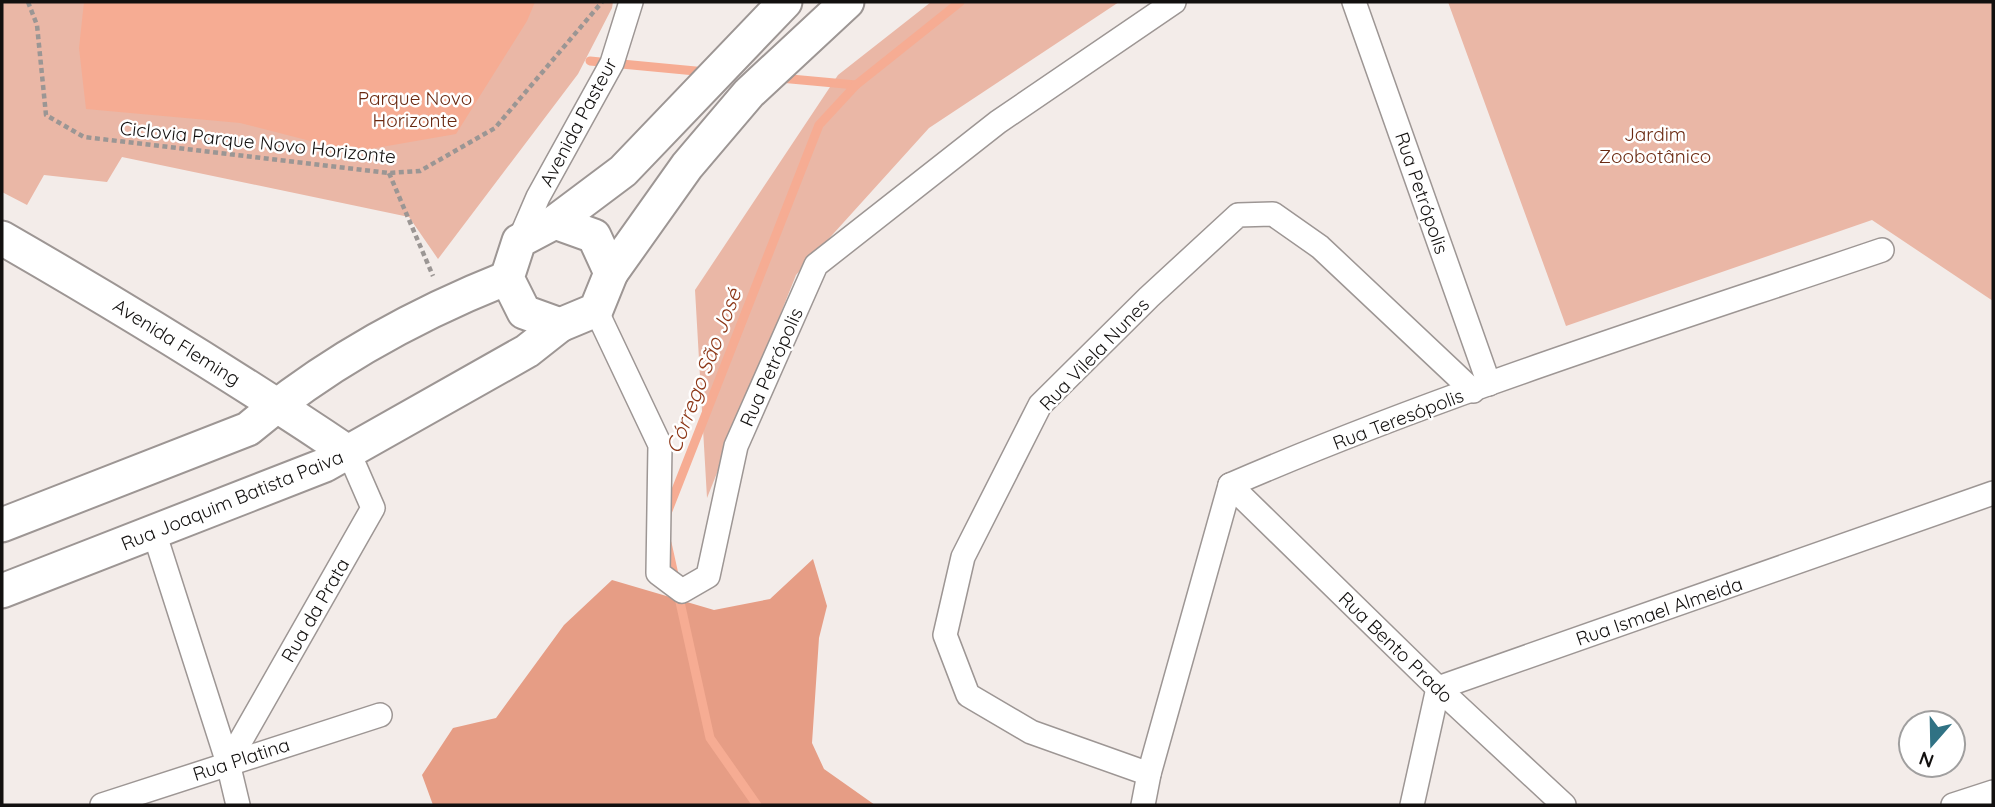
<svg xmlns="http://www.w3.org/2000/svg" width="1995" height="807" viewBox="0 0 1995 807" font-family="Quicksand,sans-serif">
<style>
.green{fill:#eab7a6}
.forest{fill:#e69d85}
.water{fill:#f6ac93}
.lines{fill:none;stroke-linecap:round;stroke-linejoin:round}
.stream{stroke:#f6ac93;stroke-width:9}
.street-casing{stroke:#9d9694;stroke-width:26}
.secondary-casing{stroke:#9d9694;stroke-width:37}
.path{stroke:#9b9694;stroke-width:4.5;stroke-dasharray:5 3.5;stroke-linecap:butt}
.street{stroke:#fff;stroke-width:23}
.secondary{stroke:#fff;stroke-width:33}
.labels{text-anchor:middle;stroke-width:5;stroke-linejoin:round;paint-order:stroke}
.park-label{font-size:19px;fill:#6a2911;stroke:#fff}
.street-label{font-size:19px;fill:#12100f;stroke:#fff}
.water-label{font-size:21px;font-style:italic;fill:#8d3717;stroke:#fff}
</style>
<rect width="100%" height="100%" fill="#f3ece9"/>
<!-- green -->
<g class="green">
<path d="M2,2h611l-1,6 -34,66 -140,185 -29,-42 -287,-60 -15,25 -63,-7 -17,30 -25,-13z"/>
<path d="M931,2h188l-190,126 -133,147 -89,223 -12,-208 143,-215z"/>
<path d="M1448,2h545v299l-121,-81 -306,106z"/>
</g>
<!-- forest -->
<path class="forest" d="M813,559l14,47 -8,32 -7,105 12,26 51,36h-442l-11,-30 31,-47 43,-10 68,-93 48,-45 102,30 56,-11z"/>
<!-- water -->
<path class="water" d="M84,2h451l-8,19 -71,113 -103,18 -113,-29 -154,-14 -7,-61z"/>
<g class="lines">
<!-- stream -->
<g class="stream">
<path d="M590,61l116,11"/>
<path d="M780,78l76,7"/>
<path d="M667,513l152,-388 37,-40 104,-83"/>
<path d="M667,543l43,195 47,67"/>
</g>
<!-- street casing -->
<g class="street-casing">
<g id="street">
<path d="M1354,2l135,382"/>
<path d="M519,241l19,-44 74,-134 19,-61"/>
<path d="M596,310l64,135 -2,128 24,18 26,-15 28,-130 80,-181 182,-143 176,-120"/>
<path d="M1230,485l208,203 126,117"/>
<path d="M154,532l74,231 10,42"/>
<path d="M1438,688l555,-195"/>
<path d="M228,763l145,-255 -24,-55"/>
<path d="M1149,774l-118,-42 -63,-37 -23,-60 18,-78 77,-152 109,-108 89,-82 35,-1 47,33 153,144"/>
<path d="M102,805l278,-90"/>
<path d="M1143,805l6,-31 81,-289c212,-92 434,-161 652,-235"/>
<path d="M1412,805l26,-117"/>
<path d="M1953,805l40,-13"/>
</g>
</g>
<!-- secondary casing -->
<g class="secondary-casing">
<g id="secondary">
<path d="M555,222l68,-51 162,-169"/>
<path d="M555,222l39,14 17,37 -15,37 -36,15 -36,-13 -17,-34 12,-37z"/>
<path d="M2,238c118,68 234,139 347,215"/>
<path d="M611,273l76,-107 62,-73 98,-91"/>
<path d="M2,525l246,-96c77,-65 166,-114 259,-151"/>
<path d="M2,591l323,-126 202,-114 33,-26"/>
</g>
</g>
<!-- path -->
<g class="path">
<path d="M28,2l9,23 9,90 38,22 305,36 31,-2 75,-43 107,-126"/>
<path d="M389,173l44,103"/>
</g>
<!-- street -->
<use href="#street" class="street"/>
<!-- secondary -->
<use href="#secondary" class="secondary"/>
</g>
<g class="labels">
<!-- park labels -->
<g class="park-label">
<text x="415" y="105">Parque Novo<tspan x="415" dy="22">Horizonte</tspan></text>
<text x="1655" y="141">Jardim<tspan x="1655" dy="22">Zoobotânico</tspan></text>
</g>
<!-- street labels -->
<g class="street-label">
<text transform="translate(578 122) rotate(-62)" y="7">Avenida Pasteur</text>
<text transform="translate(258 142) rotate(6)" y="7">Ciclovia Parque Novo Horizonte</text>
<text transform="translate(1422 193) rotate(71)" y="7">Rua Petrópolis</text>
<text transform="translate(177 342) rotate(32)" y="7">Avenida Fleming</text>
<text transform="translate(1094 354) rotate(-46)" y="7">Rua Vilela Nunes</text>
<text transform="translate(771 367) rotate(-66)" y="7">Rua Petrópolis</text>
<text transform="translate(1398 419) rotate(-21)" y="7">Rua Teresópolis</text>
<text transform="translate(232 500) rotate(-22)" y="7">Rua Joaquim Batista Paiva</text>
<text transform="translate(315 610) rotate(-60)" y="7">Rua da Prata</text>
<text transform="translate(1659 611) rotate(-19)" y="7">Rua Ismael Almeida</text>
<text transform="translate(1396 647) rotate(44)" y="7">Rua Bento Prado</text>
<text transform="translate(241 759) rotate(-18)" y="7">Rua Platina</text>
</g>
<!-- water labels -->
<g class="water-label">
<text transform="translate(704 371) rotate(-69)" y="7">Córrego São José</text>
</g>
</g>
<!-- border -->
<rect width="1995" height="807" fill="none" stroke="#12100f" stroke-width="7"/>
<!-- north arrow -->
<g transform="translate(1932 744) rotate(200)"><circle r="33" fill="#ffffff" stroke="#a09f9f" stroke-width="2"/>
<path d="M0-5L12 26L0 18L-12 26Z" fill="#307284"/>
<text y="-10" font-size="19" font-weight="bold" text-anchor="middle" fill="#12100f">N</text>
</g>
</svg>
